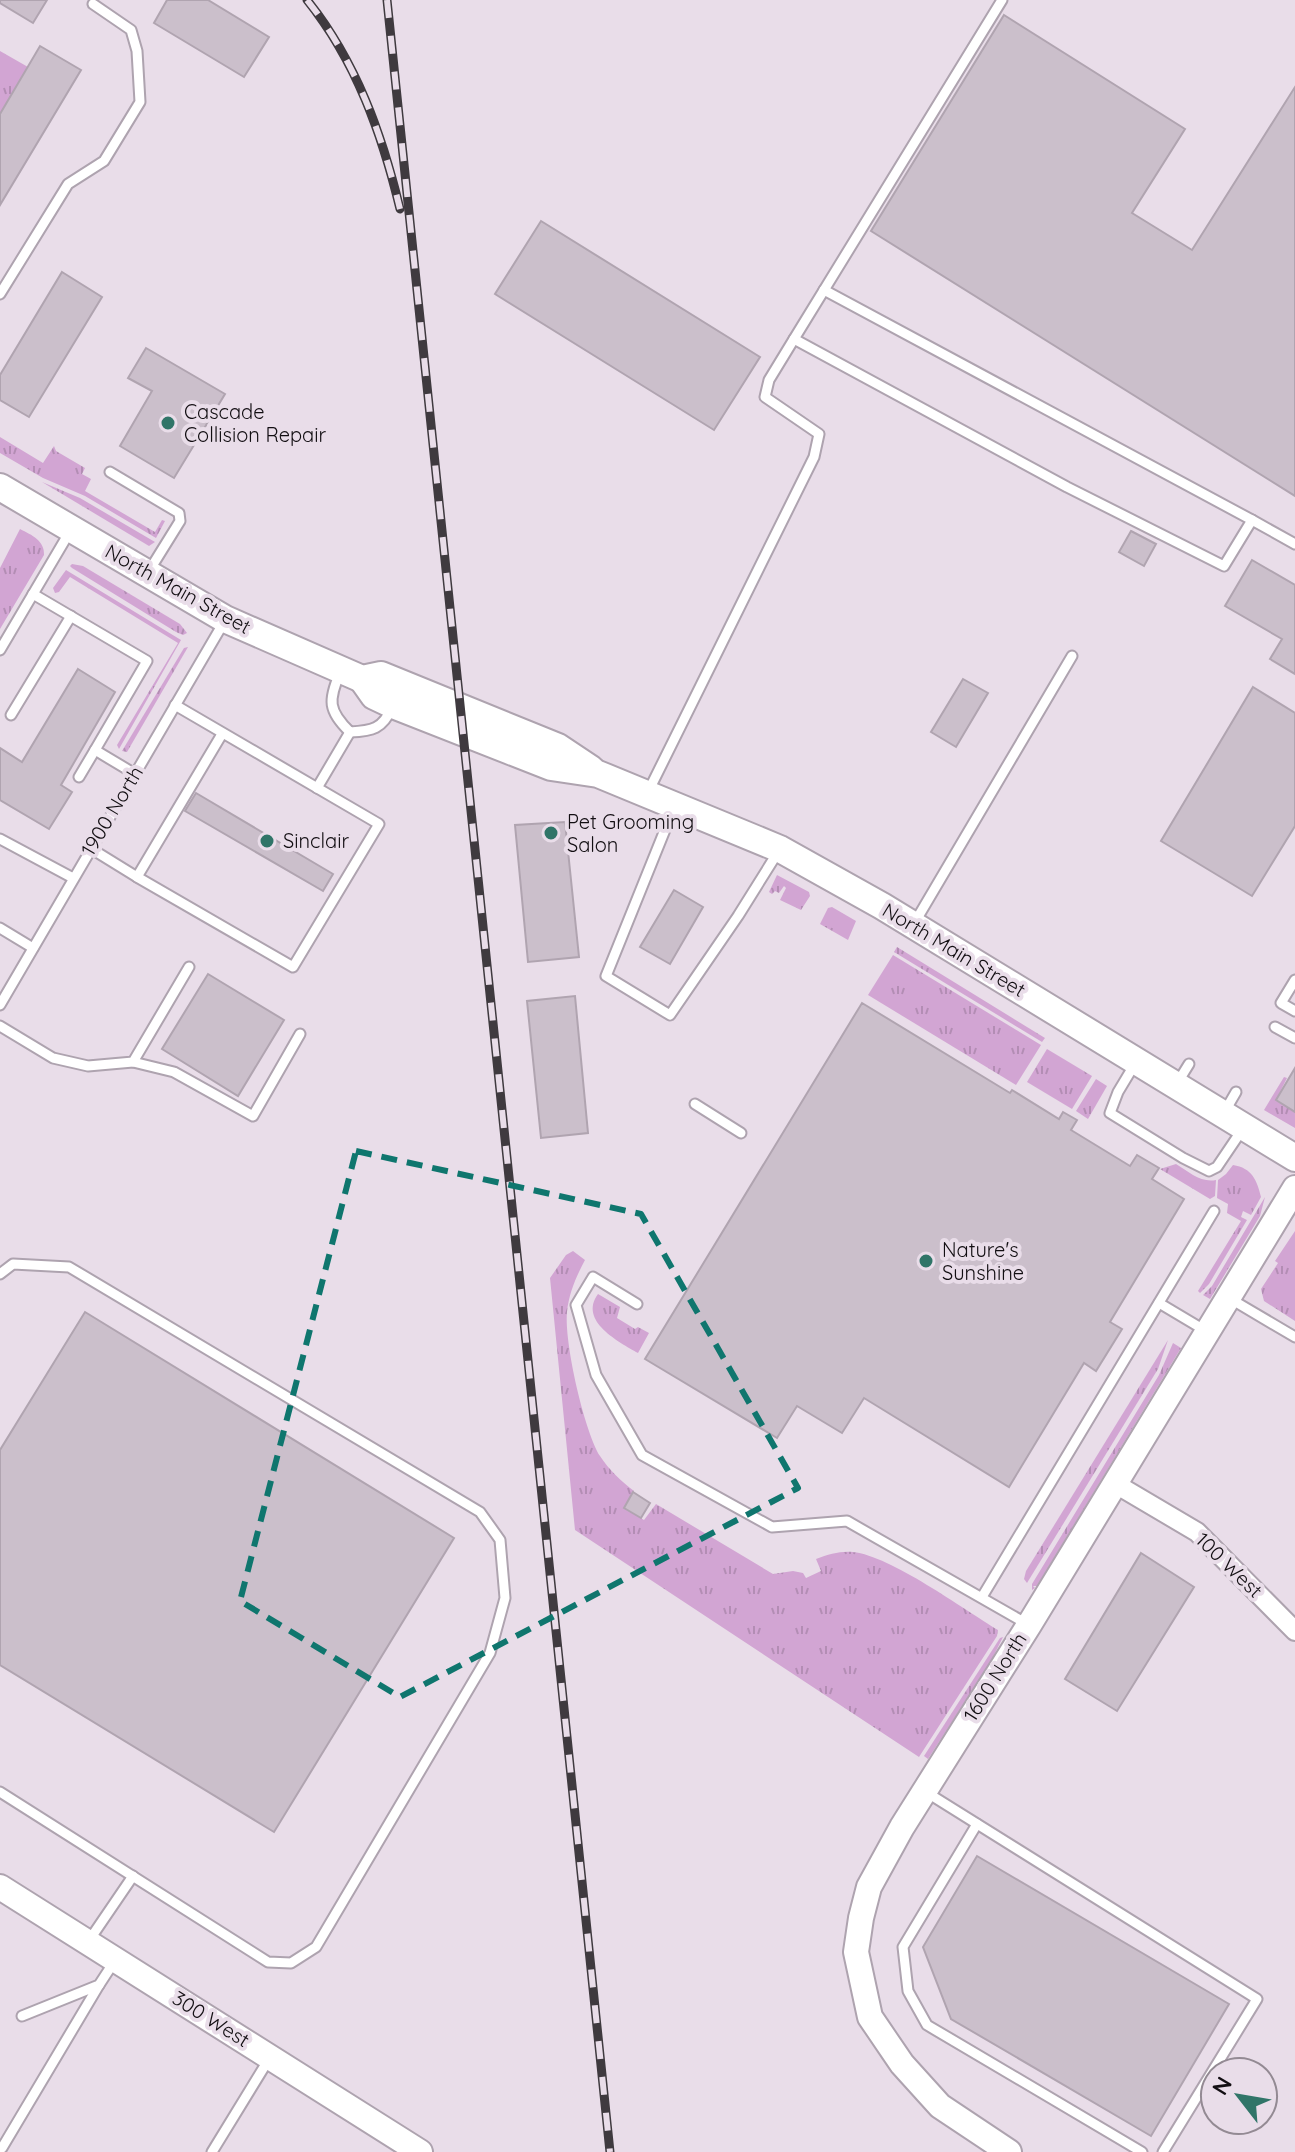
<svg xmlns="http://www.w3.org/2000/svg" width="1295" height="2152" viewBox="0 0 1295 2152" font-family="Quicksand,sans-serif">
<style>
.grass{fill:url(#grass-tufts)}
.building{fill:#cbbfcb;stroke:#b0a4b0;stroke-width:2}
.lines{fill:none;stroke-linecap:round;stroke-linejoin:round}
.service-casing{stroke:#aea3af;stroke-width:13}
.minor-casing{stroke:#aea3af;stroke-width:22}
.tertiary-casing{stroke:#aea3af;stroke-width:28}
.secondary-casing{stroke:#aea3af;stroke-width:30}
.service{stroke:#fff;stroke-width:9}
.minor{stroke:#fff;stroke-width:18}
.tertiary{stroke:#fff;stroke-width:24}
.secondary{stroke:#fff;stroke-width:26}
.rail-casing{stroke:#3f3a3f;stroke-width:9}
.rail{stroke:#e9dde9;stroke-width:6;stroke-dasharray:18;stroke-linecap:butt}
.marked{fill:none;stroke:#0f766e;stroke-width:6;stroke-dasharray:16 10;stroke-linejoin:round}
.poi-dot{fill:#307568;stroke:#e9dde9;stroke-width:3}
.labels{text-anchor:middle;stroke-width:8;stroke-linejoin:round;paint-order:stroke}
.poi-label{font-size:20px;fill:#120e12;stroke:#e9dde9;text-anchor:start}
.street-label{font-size:20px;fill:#120e12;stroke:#e9dde9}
</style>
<defs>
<pattern id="grass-tufts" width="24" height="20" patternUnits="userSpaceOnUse" patternTransform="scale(2)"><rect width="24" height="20" fill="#d2a5d3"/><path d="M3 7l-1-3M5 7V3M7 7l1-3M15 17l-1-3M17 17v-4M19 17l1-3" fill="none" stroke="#b38db4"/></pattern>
</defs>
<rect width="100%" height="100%" fill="#e9dde9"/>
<!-- grass -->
<g class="grass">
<path d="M0,51l28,16 -28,47z"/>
<path d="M0,437l43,26 11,-17 2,5 29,17 -3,6 9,5 -6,12 70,41 7,-12 3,1 -9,17 -71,-42 -42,-18 -43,-25z"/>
<path d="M42,482l38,16 75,44 -6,4z"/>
<path d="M20,529c12,6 25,12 24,26l-44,74v-61z"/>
<path d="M72,564l11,2 97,58 7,9 -4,2 -7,-3 -104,-64 -2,-2z"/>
<path d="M66,570l115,70 -62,109 -2,-4 61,-102 -108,-66 -11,15 -4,1 -2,-5z"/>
<path d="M188,647l-61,105 -5,-1 62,-103z"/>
<path d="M777,875l32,17 1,4 -9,14 -21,-10 6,-12 -2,-2 -5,7 -4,-2 -3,3 -3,-2z"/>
<path d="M832,907l24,14 -8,19 -28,-16 8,-16z"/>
<path d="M897,947l148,91 -3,4 -148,-90z"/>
<path d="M893,955l148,90 -25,40 -148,-90z"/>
<path d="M1047,1049l45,27 -20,33 -45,-27z"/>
<path d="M1284,1077l3,1 -11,22 19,12v16l-31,-18z"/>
<path d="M1096,1079l11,7 -19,33 -12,-8z"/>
<path d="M1176,1164c13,8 25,19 40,16l-1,16 -5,3 -50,-30z"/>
<path d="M1233,1165c19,3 24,15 28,32l-10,18 -8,-4 -2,6 6,3 -38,64 -9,9 -2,-2 43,-70 -14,-8 1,-9 -11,-6 1,-18 8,-6z"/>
<path d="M1265,1197l-5,19 -50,83 -7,-4 9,-9z"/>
<path d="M1295,1231v90l-31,-20 -3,-12 17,-26 -3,-2z"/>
<path d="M573,1251l12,9c-9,17 -16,33 -18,52 -3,30 17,118 33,144 9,14 21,25 34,35l-10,17 20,12 12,-16 117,70 20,-3 10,2 3,5 15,-7 -5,-12c13,-5 24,-8 37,-7 38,4 110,57 145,78l-1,6 -78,121 -344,-227 -25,-252 16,-23z"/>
<path d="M598,1294l22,13 -3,11 18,11 3,-2 11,6 -11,20c-19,-11 -60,-32 -40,-59z"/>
<path d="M1168,1340l-10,29 -131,214 -3,-4 2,-8z"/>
<path d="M1173,1343l8,5 -144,238h-4l2,2 -3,2v-6l127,-209z"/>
<path d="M1003,1637l-13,26 -62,96 -4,-3 76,-118z"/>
</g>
<!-- building -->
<g class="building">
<path d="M0,0h47l-14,23 -33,-20z"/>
<path d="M167,0h41l61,37 -25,40 -90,-54z"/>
<path d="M1004,15l181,114 -53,84 60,37 103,-163v409l-424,-265z"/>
<path d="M40,46l41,24 -81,135v-91z"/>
<path d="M541,221l219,136 -46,73 -219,-136z"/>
<path d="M62,272l40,25 -73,120 -29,-17v-25z"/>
<path d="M146,348l79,46 -51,84 -54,-32 32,-55 -24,-13z"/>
<path d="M1131,531l25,13 -12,22 -25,-14z"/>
<path d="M1252,560l43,25v89l-25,-15 12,-20 -57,-33z"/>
<path d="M78,669l37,23 -54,93 11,7 -23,37 -49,-29v-52l22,14z"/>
<path d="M963,679l25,14 -32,54 -25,-15z"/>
<path d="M1253,687l42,26v113l-43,70 -91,-55z"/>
<path d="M196,793l137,81 -10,17 -138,-80z"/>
<path d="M565,822l14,135 -51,5 -13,-137z"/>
<path d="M674,890l29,17 -33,57 -30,-17z"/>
<path d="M208,974l76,46 -46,76 -76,-47z"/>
<path d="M575,996l13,137 -47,5 -14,-137z"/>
<path d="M862,1003l148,90 2,-3 47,29 4,-7 14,8 -6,10 59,36 7,-11 22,13 -7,11 32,20 -74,123 12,7 -26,42 -12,-8 -75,124 -145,-89 -22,35 -45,-27 -20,32 -132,-79z"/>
<path d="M1295,1068v44l-19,-12z"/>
<path d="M85,1312l369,226 -180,294 -274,-167v-215z"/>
<path d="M633,1492l17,11 -9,15 -17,-10z"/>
<path d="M1141,1553l53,34 -77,124 -52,-32z"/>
<path d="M977,1856l252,148 -78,132 -200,-117 -28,-72z"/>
</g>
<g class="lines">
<!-- service casing -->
<g class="service-casing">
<g id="service">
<path d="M1002,0l-208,339 273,148 157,79 28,-46 43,24"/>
<path d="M824,290l428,230"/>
<path d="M0,294l68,-110 36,-23 36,-59 -3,-51 -6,-21 -38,-26"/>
<path d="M110,472l69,41 1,8 -31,50"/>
<path d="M33,594l114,67 -52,89 40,24"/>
<path d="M0,650l69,-117"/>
<path d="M340,673c-12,27 -12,38 10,59 22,-1 33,-3 42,-25"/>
<path d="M11,715l60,-99"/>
<path d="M79,777l16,-27"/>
<path d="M317,788l33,-56"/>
<path d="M649,790l165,-333 5,-23 -54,-37 4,-17 25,-41"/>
<path d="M673,810l-67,166 64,39 68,-99 40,-64"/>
<path d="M0,839l73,39"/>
<path d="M90,848l47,29 85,-143"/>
<path d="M137,877l156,90 86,-143 -204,-119"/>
<path d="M915,922l157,-266"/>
<path d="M0,928l33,20"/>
<path d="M1295,980l-14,23 14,8"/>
<path d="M0,1005l224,-383"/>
<path d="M0,1026l53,32 35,8 45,-4 56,-95"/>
<path d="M1275,1027l20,11"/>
<path d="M133,1062l41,10 79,44 47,-82"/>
<path d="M1136,1062l-18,30 -8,21 73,45 26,13 8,-4 25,-37"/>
<path d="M1176,1085l13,-21"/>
<path d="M695,1104l46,29"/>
<path d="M1225,1111l11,-19"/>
<path d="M0,1274l13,-10 56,3 411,245 20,28 5,58 -15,55 -174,294 -25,16 -23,-1 -268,-170"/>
<path d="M1229,1298l66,39"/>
<path d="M1159,1303l47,28"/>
<path d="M637,1304l-44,-27 -17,28 20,70 46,80 130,72 75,-6 182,104"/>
<path d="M982,1597l232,-386"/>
<path d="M926,1792l331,207 -94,153"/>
<path d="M977,1824l-74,123 5,44 19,34 215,127"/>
<path d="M88,1942l45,-66"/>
<path d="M22,2016l77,-31 15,-23"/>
<path d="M2,2148l97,-163"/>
<path d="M212,2152l57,-93"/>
</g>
</g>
<!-- minor casing -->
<g class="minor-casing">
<path id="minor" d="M1114,1483l83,49 98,99"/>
</g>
<!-- tertiary casing -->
<g class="tertiary-casing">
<g id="tertiary">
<path d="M0,1887l420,265"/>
<path d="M1009,2152l-69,-46 -38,-42 -32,-47 -14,-65 5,-34 8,-31 33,-60 127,-202 266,-437"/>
</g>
</g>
<!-- secondary casing -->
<g class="secondary-casing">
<g id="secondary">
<path d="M0,487l225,132 137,60 19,-4 177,72 33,22"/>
<path d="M362,679l12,17 19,9 158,62 47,7 182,75 102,57 413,252"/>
</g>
</g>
<!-- service -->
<use href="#service" class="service"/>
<!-- minor -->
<use href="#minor" class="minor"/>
<!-- tertiary -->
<use href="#tertiary" class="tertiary"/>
<!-- secondary -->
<use href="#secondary" class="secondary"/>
<!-- rail casing -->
<g class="rail-casing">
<g id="rail">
<path d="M307,0c49,61 75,134 93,209"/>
<path d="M387,0l223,2152"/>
</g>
</g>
<!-- rail -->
<use href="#rail" class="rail"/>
</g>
<!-- marked area -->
<path class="marked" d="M356,1151l285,63 157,274 -398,209 -160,-96z"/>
<!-- markers -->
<g class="poi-dot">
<circle cx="168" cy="423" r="8"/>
<circle cx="551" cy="833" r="8"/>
<circle cx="267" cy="841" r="8"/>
<circle cx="926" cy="1261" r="8"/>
</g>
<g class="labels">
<!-- poi labels -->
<g class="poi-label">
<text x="184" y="419">Cascade<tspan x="184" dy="23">Collision Repair</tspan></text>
<text x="567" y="829">Pet Grooming<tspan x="567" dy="23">Salon</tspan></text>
<text x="283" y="848">Sinclair</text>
<text x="942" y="1257">Nature's<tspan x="942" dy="23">Sunshine</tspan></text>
</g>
<!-- street labels -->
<g class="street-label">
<text transform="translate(178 589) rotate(29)" y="7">North Main Street</text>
<text transform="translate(112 811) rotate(-59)" y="7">1900 North</text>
<text transform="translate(954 950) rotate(31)" y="7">North Main Street</text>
<text transform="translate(1229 1565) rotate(44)" y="7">100 West</text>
<text transform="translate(995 1677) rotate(-58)" y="7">1600 North</text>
<text transform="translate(211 2019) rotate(32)" y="7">300 West</text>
</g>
</g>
<!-- north arrow -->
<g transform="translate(1239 2096) rotate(301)"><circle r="38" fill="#e9dde9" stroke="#938a93" stroke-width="2"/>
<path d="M0-6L14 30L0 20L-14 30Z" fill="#307568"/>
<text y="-12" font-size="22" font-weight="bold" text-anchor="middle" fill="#120e12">N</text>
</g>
</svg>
